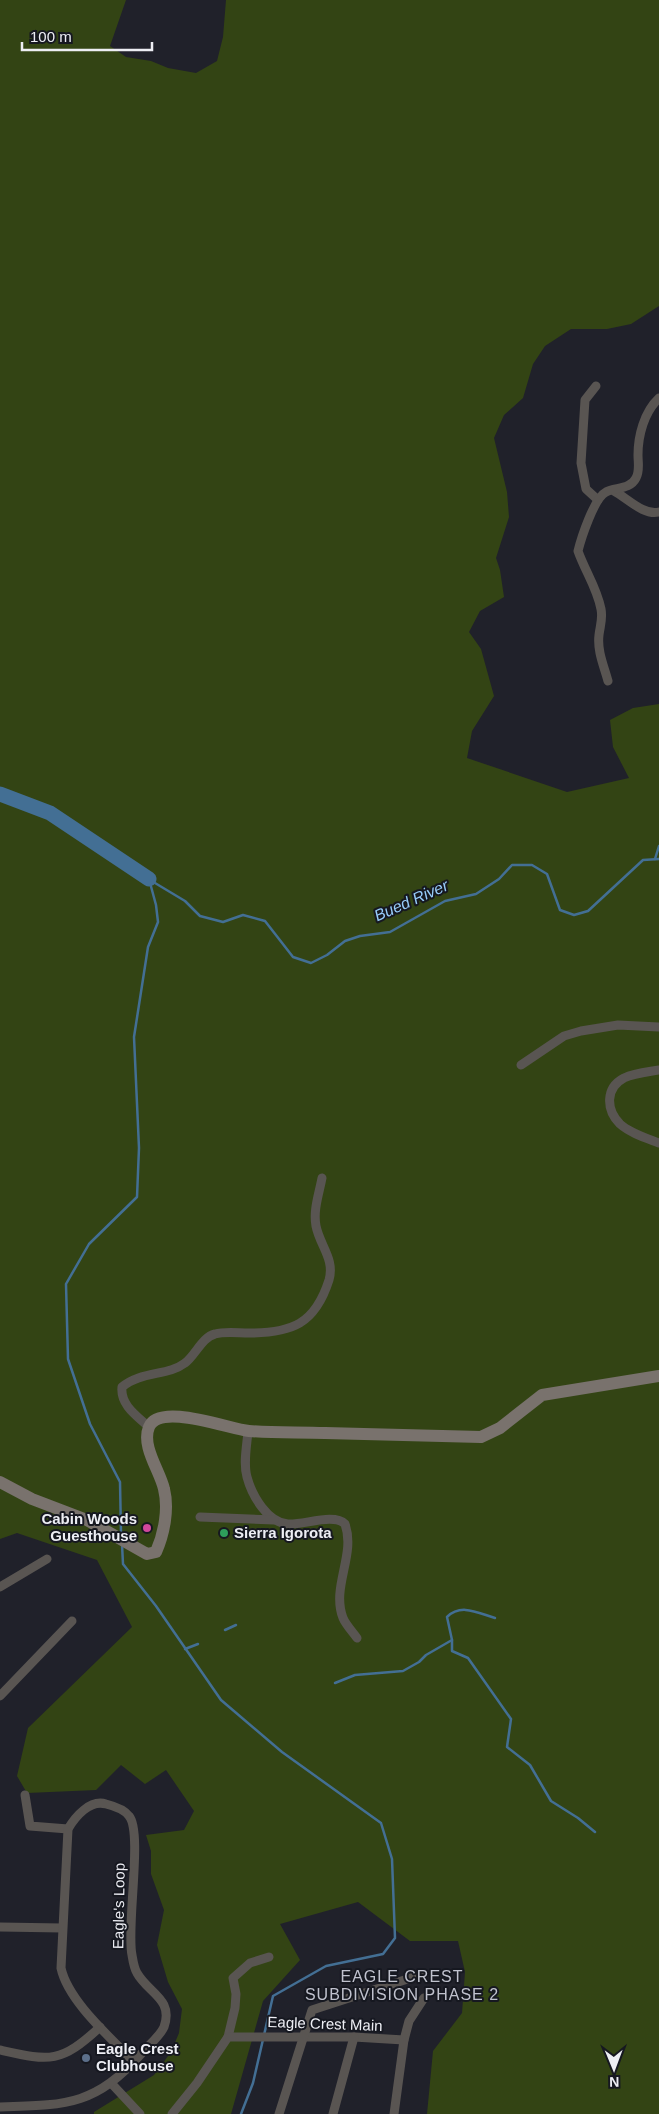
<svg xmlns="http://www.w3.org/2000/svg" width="659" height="2114" viewBox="0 0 659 2114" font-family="Helvetica,sans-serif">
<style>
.green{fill:#334414}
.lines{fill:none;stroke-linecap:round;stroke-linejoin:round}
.stream{stroke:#436f94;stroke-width:2.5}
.river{stroke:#436f94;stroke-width:15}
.minor{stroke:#595552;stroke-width:9}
.secondary{stroke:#79726d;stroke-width:12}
.hotel-dot{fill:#d1479c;stroke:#161820;stroke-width:2}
.leisure-dot{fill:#2e9e5b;stroke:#161820;stroke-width:2}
.service-dot{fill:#5c6f8a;stroke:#161820;stroke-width:2}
.labels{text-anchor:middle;stroke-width:4;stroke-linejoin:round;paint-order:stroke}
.poi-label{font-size:15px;font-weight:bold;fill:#edeef4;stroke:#161820;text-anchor:start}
.street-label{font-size:15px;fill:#edeef4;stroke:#161820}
.water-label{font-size:16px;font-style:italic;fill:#97ccfa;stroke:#161820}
.neighbourhood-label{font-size:16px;letter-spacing:1px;fill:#c0c2ce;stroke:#161820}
</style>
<rect width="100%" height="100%" fill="#20212a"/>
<!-- green -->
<path class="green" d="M0,0h126l-16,46 16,11 25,4 17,7 28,5 21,-12 6,-24 3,-37h433v306l-28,18 -24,5h-36l-26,17 -12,18 -10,34 -19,17 -10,23 13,54 2,25 -13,41 4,12 4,27 -24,14 -11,21 12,17 13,47 -22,35 -5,27 100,34 62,-14 -16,-31 -3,-27 23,-12 26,-4v1410h-232l6,-63 29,-38 3,-41 -7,-31h-48l-52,-39 -78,22 20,36 -37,41 -32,113h-137v-2l60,-37 17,-23 8,-19 3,-24 -14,-27 -11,-37 7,-35 -13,-36v-23l-5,-16 38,-5 10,-19 -28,-41 -21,14 -24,-19 -25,25 -69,3 -10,-17 11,-48 104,-101 -35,-67 -80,-27 -17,6z"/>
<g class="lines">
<!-- stream -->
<g class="stream">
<path d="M655,859l4,-13"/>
<path d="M150,880l35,21 15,15 23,6 20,-7 22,6 28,36 18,6 16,-8 18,-14 15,-5 30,-4 55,-31 31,-7 23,-15 13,-14h20l15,9 13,36 14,5 14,-4 55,-51 16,-1"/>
<path d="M121,1533l-1,-51 -30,-58 -22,-65 -2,-75 23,-40 48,-47 2,-49 -5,-111 14,-90 10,-25 -2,-17 -7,-26"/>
<path d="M122,1544l1,20 33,42 65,94 61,52 99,71 11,36 3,79 -12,16 -57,12 -53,30 -20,87 -12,31"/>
<path d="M225,1630l11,-5"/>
<path d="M452,1640v11l16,7 43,61 -4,28 23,18 21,36 27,17 17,14"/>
<path d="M185,1649l13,-5"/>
<path d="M335,1683l20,-8 48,-4 16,-9 7,-7 26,-15 -5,-23c14,-14 31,-4 48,1"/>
</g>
<!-- river -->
<path class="river" d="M0,794l50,19 99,66"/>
<!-- minor -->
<g class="minor">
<path d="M596,386l-11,14 -4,63 5,26 12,11"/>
<path d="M614,491c13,7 30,25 45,21"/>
<path d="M608,681c-4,-15 -11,-30 -9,-46 1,-9 4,-16 2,-26 -4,-21 -16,-38 -23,-58 3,-12 16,-53 28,-59 9,-5 24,-2 30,-14 4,-7 2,-15 2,-23 0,-19 6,-43 21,-57"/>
<path d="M521,1065l43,-29 17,-5 37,-6 41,2"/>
<path d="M659,1070c-11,2 -24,3 -35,8 -19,10 -18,32 -4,46 10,9 26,14 39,19"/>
<path d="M149,1427c-12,-11 -29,-22 -27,-40 19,-16 46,-11 63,-24 10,-7 17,-26 30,-29 10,-3 23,-1 34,-1 43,0 66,-9 80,-53 6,-21 -9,-34 -13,-54 -3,-16 3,-32 6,-48"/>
<path d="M248,1431c-1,14 -5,32 -1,46 5,19 21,46 41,47 16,1 46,-11 57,0 11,31 -14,63 -2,94 3,7 9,13 14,20"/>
<path d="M200,1517l74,3"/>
<path d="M0,1587l47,-28"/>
<path d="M0,1696l72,-75"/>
<path d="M25,1795l5,31 38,3"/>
<path d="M0,1927l62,1"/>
<path d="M228,2037l7,-29 1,-14 -3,-16 17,-15 19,-6"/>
<path d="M0,2050c50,11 60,14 100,-23"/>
<path d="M111,2083l29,31"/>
<path d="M0,2107c66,-2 95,-1 142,-54 7,-8 18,-17 22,-26 10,-28 -16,-34 -27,-54 -3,-5 -4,-12 -5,-18 -6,-28 11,-123 -3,-139 -5,-7 -15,-10 -23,-12 -16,-5 -31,13 -38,25l-7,139c7,33 50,70 73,94"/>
<path d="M172,2114l25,-31 31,-46h126l50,3"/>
<path d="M279,2114l33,-104 111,-36"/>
<path d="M333,2114l21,-77"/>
<path d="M394,2114l10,-74 5,-19 15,-23"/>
</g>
<!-- secondary -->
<path class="secondary" d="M0,1482l32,17 55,21 60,34 9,-2c8,-18 13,-43 8,-63 -4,-18 -23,-43 -15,-62 10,-25 80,2 100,4 25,2 51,1 76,2 52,1 104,3 156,4l19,-9 42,-33 117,-19"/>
</g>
<!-- markers -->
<circle class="hotel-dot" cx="147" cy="1528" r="5"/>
<circle class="leisure-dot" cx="224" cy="1533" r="5"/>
<circle class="service-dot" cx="86" cy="2058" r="5"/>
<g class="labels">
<!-- poi labels -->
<g class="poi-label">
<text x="137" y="1524" text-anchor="end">Cabin Woods<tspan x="137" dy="17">Guesthouse</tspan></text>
<text x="234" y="1538">Sierra Igorota</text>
<text x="96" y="2054">Eagle Crest<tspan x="96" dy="17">Clubhouse</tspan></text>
</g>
<!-- street labels -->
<g class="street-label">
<text transform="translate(119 1906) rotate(-89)" y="5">Eagle's Loop</text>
<text transform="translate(325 2024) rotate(2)" y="5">Eagle Crest Main</text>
</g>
<!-- water labels -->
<g class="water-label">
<text transform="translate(411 900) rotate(-24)" y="6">Bued River</text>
</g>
<!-- neighbourhood labels -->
<g class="neighbourhood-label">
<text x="402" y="1982">EAGLE CREST<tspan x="402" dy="18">SUBDIVISION PHASE 2</tspan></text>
</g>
</g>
<!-- north arrow -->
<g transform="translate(614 2069) rotate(179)" stroke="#161820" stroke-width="4" paint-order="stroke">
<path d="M0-4L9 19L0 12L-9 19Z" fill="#edeef4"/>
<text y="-8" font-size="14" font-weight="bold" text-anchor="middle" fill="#edeef4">N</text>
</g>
<!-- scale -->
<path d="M22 42v8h130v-8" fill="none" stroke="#edeef4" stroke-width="2.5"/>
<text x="30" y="42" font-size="15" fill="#edeef4" stroke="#161820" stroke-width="4" paint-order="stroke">100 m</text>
</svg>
